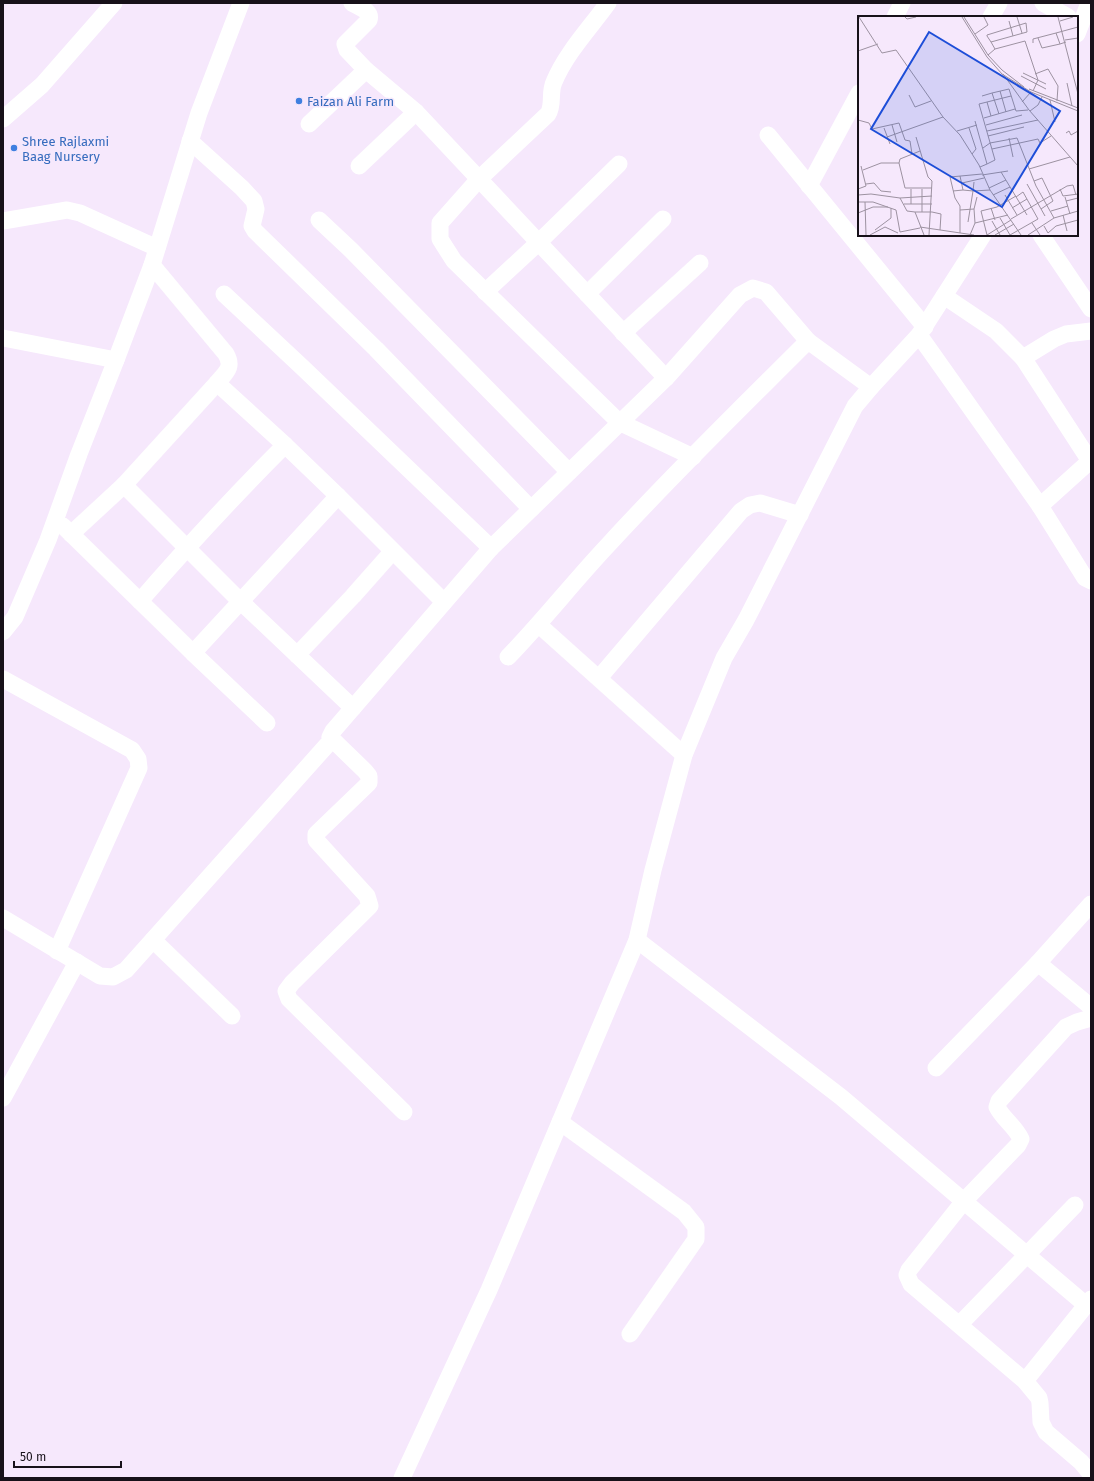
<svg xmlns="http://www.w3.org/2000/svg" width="1094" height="1481" viewBox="0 0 1094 1481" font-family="'Fira Sans',sans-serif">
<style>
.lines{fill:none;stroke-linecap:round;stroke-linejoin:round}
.minor{stroke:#fff;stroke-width:17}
.shop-dot{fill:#3f7fe0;stroke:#f6e8fc;stroke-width:1.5}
.labels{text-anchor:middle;stroke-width:3;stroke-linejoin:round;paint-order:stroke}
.shop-label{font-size:13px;fill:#366cbe;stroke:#f6e8fc;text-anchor:start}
.inset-road{fill:none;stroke:#9d92a1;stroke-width:1}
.view{fill:#1d4ed8;fill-opacity:0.15;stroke:#1d4ed8;stroke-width:2}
.inset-edge{fill:none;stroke:#171119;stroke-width:2}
</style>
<rect width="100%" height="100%" fill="#f6e8fc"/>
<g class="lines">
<!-- minor -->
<g class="minor">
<path d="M352,3c7,4 20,8 17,17l-24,24 2,6 19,20 50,42 250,266"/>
<path d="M608,3c-18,25 -42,50 -54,79 -5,11 0,23 -6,32l-69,65 -39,44v16l14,22 165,161 74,35"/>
<path d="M1043,3l25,14"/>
<path d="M895,17l7,-14"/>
<path d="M991,17l8,-14"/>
<path d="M1077,34l12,-31"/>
<path d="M3,119l39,-34 72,-82"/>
<path d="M309,124l57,-54"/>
<path d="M768,135l157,192"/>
<path d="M190,141l52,47 12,13 2,8 -4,17 3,5 121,118 155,160"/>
<path d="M359,166l57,-54"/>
<path d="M809,186l50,-93"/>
<path d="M319,220l32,30 218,222"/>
<path d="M3,221l64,-11 13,3 77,35"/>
<path d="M1041,235l50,74"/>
<path d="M485,292l53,-49 81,-79"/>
<path d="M224,294l78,73 189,181"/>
<path d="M587,294l76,-75"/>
<path d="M944,296l52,35 27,27 67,103"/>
<path d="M623,333l77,-70"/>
<path d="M919,335l121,171 45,72 6,3"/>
<path d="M3,338l113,22"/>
<path d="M1023,358l31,-19 12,-5 25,-3"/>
<path d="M217,383l68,62 53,51 106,106"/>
<path d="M124,485l113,113 116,110"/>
<path d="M1040,506l51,-46"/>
<path d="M63,526l130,127"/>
<path d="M71,534l53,-49 93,-102c8,-10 17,-15 9,-29l-74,-89"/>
<path d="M140,601c47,-54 95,-106 145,-156"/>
<path d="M539,625l145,130"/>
<path d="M3,632l12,-15 33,-77 31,-86 37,-94 36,-95 47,-152 42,-110"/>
<path d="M297,655l56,-59 39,-44"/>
<path d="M508,657c35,-36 66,-76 101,-113 64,-70 132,-136 199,-203l63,46"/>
<path d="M599,678l142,-167 9,-6 10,-2 40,12"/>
<path d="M3,679l129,71 6,9 1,9 -82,183"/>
<path d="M267,723l-74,-70 145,-157"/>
<path d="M3,918l97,58 13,1 13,-7 201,-225"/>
<path d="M153,940l79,76"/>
<path d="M637,940l204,157 245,208"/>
<path d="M1038,963l53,44"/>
<path d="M1091,1018l-14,4 -11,5 -67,74 -2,6c6,12 18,19 24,32l-3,6 -54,56 -55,69 -2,5 4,9 114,97 14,17 1,5 1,19 5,10 35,30 10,12"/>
<path d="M936,1068l102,-105 53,-59"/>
<path d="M3,1098l74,-136"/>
<path d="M404,1112l-115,-113 -3,-8 6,-8 78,-77 -3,-10 -51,-56v-6l53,-51v-7l-4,-5 -35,-34 3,-6 158,-183 175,-170 74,-83 13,-7 13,4 42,49"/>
<path d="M560,1122l124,90 12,15v12l-66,95"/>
<path d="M960,1324l115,-119"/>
<path d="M1025,1381l66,-82"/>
<path d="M402,1478l87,-188 148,-350 16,-70 31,-115 40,-97 22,-38 109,-214 16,-19 48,-52 64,-100"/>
</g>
</g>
<!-- markers -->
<g class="shop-dot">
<circle cx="299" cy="101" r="4"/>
<circle cx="14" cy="148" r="4"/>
</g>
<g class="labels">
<!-- shop labels -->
<g class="shop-label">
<text x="307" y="106">Faizan Ali Farm</text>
<text x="22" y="146">Shree Rajlaxmi<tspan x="22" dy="15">Baag Nursery</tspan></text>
</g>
</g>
<!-- overview -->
<g transform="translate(858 16)">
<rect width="220" height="220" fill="#f6e8fc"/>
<path class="inset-road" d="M1,1l23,36 14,-3 47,67 17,18 19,30 11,25 31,45M47,1l2,2 9,-2M104,1l25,40 15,17 29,18 47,19M106,1l24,38 14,15 22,17M159,1l5,16M200,1l20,77M151,5l4,15M202,5l13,-4M198,17l22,-6M117,18l13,-9 -4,-8M180,22l4,10 18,-4M207,24l13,-2M133,26l36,-10 -1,-9 -39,12v1l4,6 4,7M175,27v-4l23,-6 4,11 6,-2M0,35l20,-7M130,39l7,-6 30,-8 13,39 -5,11M165,57l23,11M145,58l26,36 49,56M177,58l13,-5 10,17 -1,15M163,60l25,13M209,67l5,23M151,73l7,22 12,-1M171,73l49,19M142,75l6,21M134,77l17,-4M51,79l6,12 16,-6M124,80l10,-3 7,21M192,84l5,22M129,86l4,14M164,86l9,-10M172,95l8,-6 4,-8M126,102l31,-9M0,104l11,3 3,6 27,-6 6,17 5,1 2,13M117,105l12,43 -7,3M34,109l5,17M128,109l36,-10M26,112l6,16M111,112l7,21 -4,5M99,115l20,-6M129,115l51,-11M208,117l3,-2 2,4 7,-4M130,120l36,-9M29,121l56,-20M58,121l12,40 4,4 -3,54M151,122l4,19M125,132l7,-5 27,-5 19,48 18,32M134,133l46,-10 2,4 11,-7M41,147l1,-4 20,-8M129,148l8,-4 -16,-56 32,-8M171,153l41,-12M5,154l18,-7h18l6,25h27M143,156l26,43M124,159l26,-4M176,165l8,-3 11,23 -12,8M116,166l-1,9 17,-1M104,167l22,-5M8,168l8,-1 7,8 10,1M169,168l18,32M131,172l17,-8M0,173l8,-3 -5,-20M64,173v23M202,173l3,7 15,-2M105,174l10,1 -5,31M95,175l10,-1 -3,-14M0,179l13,-1 29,4 7,13 8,1 9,23M135,179l17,-8M147,179l12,20M207,181l5,17M42,182l32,-2M208,185l12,-3M0,186h15l23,8 4,22 20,-4M7,186l1,33M46,188h28M53,188v-15M133,192l4,12M154,192l15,-9M116,193l3,-12M102,194l14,-1 1,14 -5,12M193,195l17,-5M57,196h17l9,2 -1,16M0,197l15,-6h15M205,199l4,16M142,202l10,17M153,203l56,-33 6,-1 3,10M134,205l8,14M117,207l33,-8M174,207l8,12M186,210l4,7 8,-7 22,-6M62,211l54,8M17,214l16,-12v-10M102,217v-27l-5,-8 -5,-21 32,-3M12,219l15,-8 13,6M129,219l-6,-24 16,-4 19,-11M129,219l24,-15M137,219l19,-11M152,219l28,-16 -15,-27 -7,5M170,219l26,-17 24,-7"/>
<path class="view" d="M71,16l131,79 -58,96 -131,-78z"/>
<rect width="220" height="220" class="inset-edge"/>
</g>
<!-- border -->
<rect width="1094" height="1481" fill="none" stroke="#171119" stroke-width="8"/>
<!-- scale -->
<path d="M14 1461v6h107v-6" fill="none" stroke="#171119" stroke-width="2"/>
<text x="20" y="1461" font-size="12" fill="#171119" stroke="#f6e8fc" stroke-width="3" paint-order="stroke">50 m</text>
</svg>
